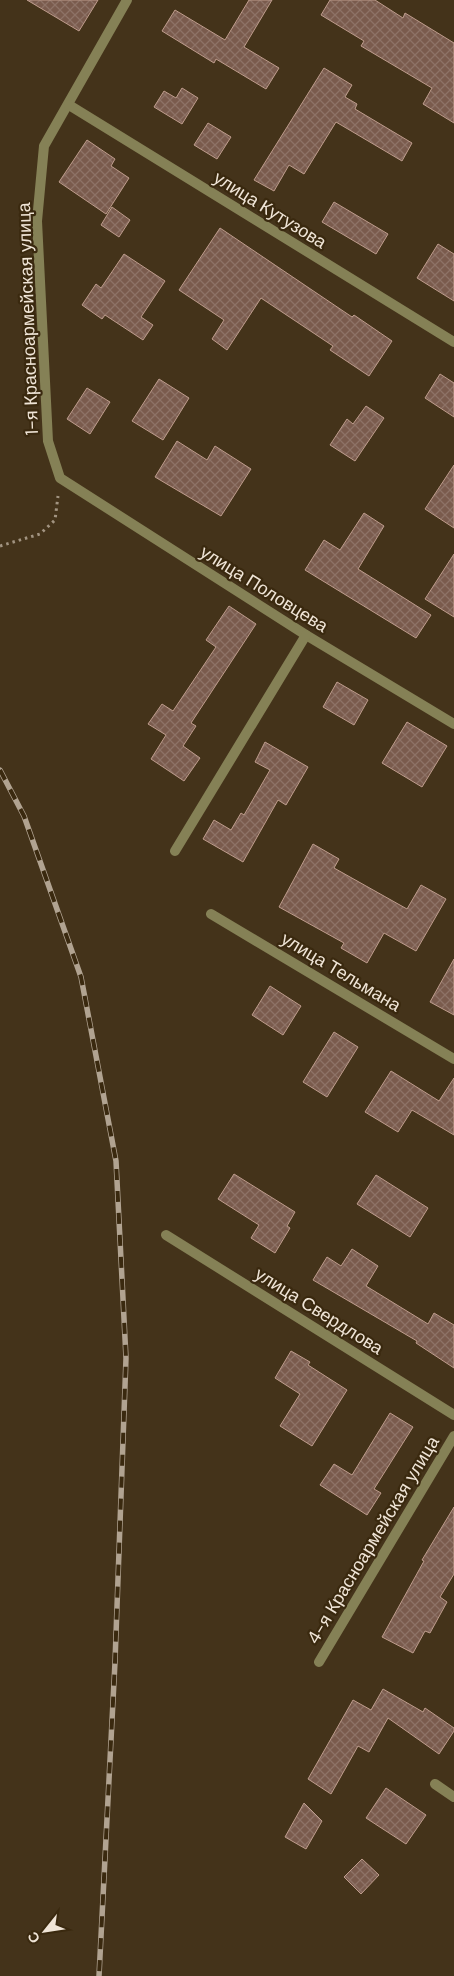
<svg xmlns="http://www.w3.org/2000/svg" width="454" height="1976" viewBox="0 0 454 1976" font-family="'DM Sans',sans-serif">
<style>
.building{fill:url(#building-cross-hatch);stroke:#be9c8c}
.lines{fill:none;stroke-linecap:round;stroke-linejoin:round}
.path{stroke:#a29481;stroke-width:3;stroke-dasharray:2.5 4;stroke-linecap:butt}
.street{stroke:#858156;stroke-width:10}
.rail-casing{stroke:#b1a391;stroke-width:5.5}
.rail{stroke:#3a290f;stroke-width:4;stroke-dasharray:11;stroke-linecap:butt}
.labels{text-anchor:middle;stroke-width:4.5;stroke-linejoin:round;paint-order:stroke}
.street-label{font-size:18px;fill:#f0e5d7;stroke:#3a290f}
</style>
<defs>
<pattern id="building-cross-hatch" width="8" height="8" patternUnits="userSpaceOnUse" patternTransform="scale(1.25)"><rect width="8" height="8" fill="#7a5b4d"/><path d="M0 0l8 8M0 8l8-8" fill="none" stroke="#8d7266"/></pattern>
</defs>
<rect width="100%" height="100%" fill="#44331a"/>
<!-- building -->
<g class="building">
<path d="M27,0h71l-19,31z"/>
<path d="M249,0h23l-28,47 35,21 -13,21 -50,-30 -2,4 -52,-32 13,-21 50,30z"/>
<path d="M330,0h45l28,18 2,-5 49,30v80l-31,-19 9,-16 -71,-42 3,-5 -43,-26z"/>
<path d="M324,68l28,17 -7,12 12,7 -2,5 57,34 -10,18 -66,-39 -32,52 -15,-9 -15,26 -20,-11z"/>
<path d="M182,88l16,10 -16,26 -28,-17 10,-16 12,7z"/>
<path d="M208,123l23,14 -14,22 -23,-14z"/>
<path d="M87,140l28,19 -4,7 18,12 -23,36 -47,-32z"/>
<path d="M334,202l54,32 -12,20 -54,-32z"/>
<path d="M112,207l18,13 -11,17 -18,-12z"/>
<path d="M220,228l132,89 2,-2 38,26 -23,35 -39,-26 3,-4 -72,-48 -34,52 -15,-11 12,-19 -45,-30z"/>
<path d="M438,244l16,10v47l-37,-23z"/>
<path d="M124,254l41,27 -24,36 12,8 -10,15 -38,-25 -3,4 -20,-14 14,-21 5,4z"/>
<path d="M440,374l14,9v34l-29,-19z"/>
<path d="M159,379l30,19 -26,42 -31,-19z"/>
<path d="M87,388l23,14 -20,32 -23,-15z"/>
<path d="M366,406l18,12 -29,43 -25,-16 17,-26 6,5z"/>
<path d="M177,441l30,19 8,-14 36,23 -30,47 -66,-39z"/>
<path d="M454,465v63l-29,-19z"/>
<path d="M364,513l20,13 -26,43 73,46 -15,23 -111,-68 19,-30 16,10z"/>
<path d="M454,554v63l-29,-18z"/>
<path d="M229,606l27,18 -65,99 5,3 -13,20 17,12 -16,23 -33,-22 15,-24 -18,-11 14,-20 11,7 43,-64 -10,-7z"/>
<path d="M337,682l31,18 -14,25 -31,-18z"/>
<path d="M407,722l40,24 -25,41 -40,-24z"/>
<path d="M265,742l43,25 -22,38 -8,-5 -35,62 -40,-23 11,-19 17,10 10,-17 3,2 26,-45 -15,-8z"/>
<path d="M313,844l26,15 -5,9 73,41 14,-24 25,14 -30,52 -32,-18 -17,30 -26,-15 3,-5 -65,-36z"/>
<path d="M454,959v56l-24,-13z"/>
<path d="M270,986l31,20 -18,29 -31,-20z"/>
<path d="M334,1032l24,15 -31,50 -24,-15z"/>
<path d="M391,1071l48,30 15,-23v57l-42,-25 -14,22 -33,-20z"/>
<path d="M234,1174l61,38 -8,14 3,2 -15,25 -24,-15 8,-13 -41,-26z"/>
<path d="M376,1175l52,33 -18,29 -53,-33z"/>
<path d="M352,1249l26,17 -12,20 62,38 6,-11 20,12v43l-38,-25 1,-2 -104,-61 14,-23 14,9z"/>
<path d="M291,1351l19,11 -2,3 39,25 -35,56 -32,-20 20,-32 -25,-16z"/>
<path d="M390,1413l23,14 -39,62 7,4 -14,22 -47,-30 14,-21 18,11z"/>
<path d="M454,1507v67l-14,23 7,5 -17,31 -5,-2 -12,22 -31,-16 42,-76 -2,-1z"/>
<path d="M383,1689l40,23 2,-4 29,20v3l-15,23 -51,-36 -19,34 -11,-6 -27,48 -23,-15 45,-79 18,10z"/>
<path d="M386,1788l40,27 -20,29 -40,-26z"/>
<path d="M304,1803l18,18 -16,28 -21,-12z"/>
<path d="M362,1859l17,16 -18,19 -17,-17z"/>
</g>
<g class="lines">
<!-- path -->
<path class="path" d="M0,546l40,-12 15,-14 3,-24"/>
<!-- street -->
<g class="street">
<path d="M127,0l-83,146 -7,75 11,220 12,37 246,157 148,89"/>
<path d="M69,105l385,237"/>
<path d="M175,851l131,-216"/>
<path d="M211,914l243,145"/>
<path d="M166,1235l288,180"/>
<path d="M319,1662l135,-226"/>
<path d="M435,1784l19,13"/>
</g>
<!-- rail casing -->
<g class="rail-casing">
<path id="rail" d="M0,770l24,46 57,161 35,184 10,197 -11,304 -16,314"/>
</g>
<!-- rail -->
<use href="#rail" class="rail"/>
</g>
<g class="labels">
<!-- street labels -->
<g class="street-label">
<text transform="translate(270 210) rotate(32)" y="6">улица Кутузова</text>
<text transform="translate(28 319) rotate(-92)" y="6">1-я Красноармейская улица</text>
<text transform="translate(264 589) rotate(32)" y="6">улица Половцева</text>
<text transform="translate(341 972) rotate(31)" y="6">улица Тельмана</text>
<text transform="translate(319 1311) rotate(32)" y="6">улица Свердлова</text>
<text transform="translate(373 1540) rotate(-59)" y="6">4-я Красноармейская улица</text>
</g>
</g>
<!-- north arrow -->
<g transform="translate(45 1931) rotate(240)" stroke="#3a290f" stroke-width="4" paint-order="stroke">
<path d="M0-4L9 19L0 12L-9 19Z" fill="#f0e5d7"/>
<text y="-8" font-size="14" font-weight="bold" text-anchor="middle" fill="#f0e5d7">С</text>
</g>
</svg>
